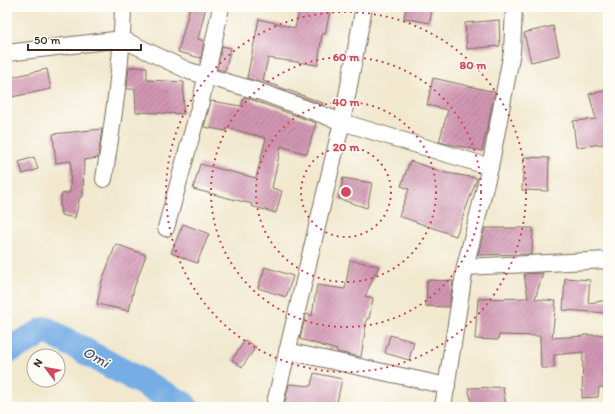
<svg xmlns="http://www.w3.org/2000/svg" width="615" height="414" viewBox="0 0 615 414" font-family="Itim,sans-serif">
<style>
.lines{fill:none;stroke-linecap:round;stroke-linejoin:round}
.river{stroke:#74ade4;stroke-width:27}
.building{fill:url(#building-hatch)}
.minor-casing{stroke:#7b6c5c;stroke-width:18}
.minor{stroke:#fff;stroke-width:16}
.ring{fill:none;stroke:#d1495b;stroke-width:2;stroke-dasharray:2 4}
.labels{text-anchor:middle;stroke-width:3;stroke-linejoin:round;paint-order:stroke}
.water-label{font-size:15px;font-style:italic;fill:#4f5863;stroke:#fdfcf7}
.centre{fill:#d1495b;stroke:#fdfcf7;stroke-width:2}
.ring-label{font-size:12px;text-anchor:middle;font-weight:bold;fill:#d1495b;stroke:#fdfcf7;stroke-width:3;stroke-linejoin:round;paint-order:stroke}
</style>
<defs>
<pattern id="building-hatch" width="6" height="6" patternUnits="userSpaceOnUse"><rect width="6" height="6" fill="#d195b2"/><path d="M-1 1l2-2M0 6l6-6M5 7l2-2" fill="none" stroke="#ab7a90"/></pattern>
</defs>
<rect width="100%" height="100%" fill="#fdfcf7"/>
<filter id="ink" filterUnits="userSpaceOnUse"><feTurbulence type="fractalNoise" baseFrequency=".025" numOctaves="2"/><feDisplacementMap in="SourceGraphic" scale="8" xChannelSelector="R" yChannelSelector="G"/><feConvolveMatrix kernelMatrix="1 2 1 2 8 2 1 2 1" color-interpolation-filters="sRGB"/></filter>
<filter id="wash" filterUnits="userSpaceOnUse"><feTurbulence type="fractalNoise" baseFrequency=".012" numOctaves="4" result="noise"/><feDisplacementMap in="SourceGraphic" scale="16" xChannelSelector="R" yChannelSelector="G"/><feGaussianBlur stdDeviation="0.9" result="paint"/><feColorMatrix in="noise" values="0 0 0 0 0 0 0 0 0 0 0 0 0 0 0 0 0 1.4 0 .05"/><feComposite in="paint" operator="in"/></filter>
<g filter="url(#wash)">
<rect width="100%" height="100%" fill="#f1e8ce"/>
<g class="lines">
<!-- river -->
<path class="river" d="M7,351l39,-21 138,75v2"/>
</g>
<g id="blocks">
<!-- building -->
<g class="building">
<path d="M190,7h16l-8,32 6,2 -3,17 -23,-6z"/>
<path d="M300,7h31l-6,27h-3l-4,31 -50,-7 -5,23 60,22 -1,2 -75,-27 12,-59 36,9z"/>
<path d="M406,7h26l-2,16 -26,-5z"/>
<path d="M499,20l1,26 -33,3 -2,-26z"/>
<path d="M553,26l7,29 -29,7 -7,-29z"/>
<path d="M222,46l9,2 -6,23 -8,-2z"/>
<path d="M129,67h18v13l37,2 -1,32 -47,-2 -1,-23h-8z"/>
<path d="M47,69l4,20 -44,9v-20z"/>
<path d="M433,78l62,14 -13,59 -43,-9 9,-32 -21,-5z"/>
<path d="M608,90v56l-3,1 -1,-3 -28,3 -3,-26 23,-2 -7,-25z"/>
<path d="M244,97l72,26 -9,31 -26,-8 -9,42 10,3 -6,22 -25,-7 1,-2 -59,-15 7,-25 56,14 10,-40 -39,-10 -1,3 -22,-4 7,-26 30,5z"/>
<path d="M102,129l-4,29 -14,2 -1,37h-3l-5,21 -14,-3 -1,-13 2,-8 8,-2 1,-31 -15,2 -3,-29z"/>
<path d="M34,157l4,12 -15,5 -4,-12z"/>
<path d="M524,157l25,1 -1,33 -26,-1z"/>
<path d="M410,161l36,12 31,5 -21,58 -57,-20 10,-27 -8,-3z"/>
<path d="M343,178l29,5 -5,25 -28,-9z"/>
<path d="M183,224l26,10 -12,29 -26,-10z"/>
<path d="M485,228h48l-1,26 -54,1z"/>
<path d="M116,244l30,11 -12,33 -5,23 -32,-7 5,-23z"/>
<path d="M350,260l29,6 -14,30 8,2 -4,21 -2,-1 -6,39 -24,-5v-2l-37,-11 6,-25 6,2 5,-31 28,4z"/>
<path d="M265,267l28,9 -7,21 -28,-9z"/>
<path d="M543,273l-8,26 21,2 -4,37 32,-2v-1h24v52h-9l-1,10 -16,1 1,-46 -29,3v13h-13l-1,-32 -41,-1 -1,5 -23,-1 3,-40 50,-1 -4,-24z"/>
<path d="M565,278l25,2 -2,23 20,-3v13l-45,-3z"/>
<path d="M427,280l26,1 -4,26 -23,-1z"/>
<path d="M390,335l24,7 -5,18 -24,-7z"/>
<path d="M245,340l11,7 -14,20 -10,-7z"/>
<path d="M314,373l28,6 -6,28h-52l5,-23 22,2z"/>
<path d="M503,387l3,20h-33l-5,-19z"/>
</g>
</g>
</g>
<g filter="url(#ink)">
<use href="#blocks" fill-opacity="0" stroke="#7b6c5c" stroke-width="1"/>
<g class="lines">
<!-- minor casing -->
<g class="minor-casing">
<g id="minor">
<path d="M7,53l115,-14 67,32 72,21 81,30 22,-115"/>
<path d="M104,179c9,-58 18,-114 19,-172"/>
<path d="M166,228l35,-127 20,-94"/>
<path d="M465,267l143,-7"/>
<path d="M287,351l160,35"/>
<path d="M274,407l68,-285 148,45"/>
<path d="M443,407l22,-140 25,-100 22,-115 2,-45"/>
</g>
</g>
<!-- minor -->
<use href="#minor" class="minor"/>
</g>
</g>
<!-- distance rings -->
<g class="ring">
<circle cx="346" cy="192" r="45"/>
<circle cx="346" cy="192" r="90"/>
<circle cx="346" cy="192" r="135"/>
<circle cx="346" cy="192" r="180"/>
</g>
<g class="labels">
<!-- water labels -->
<g class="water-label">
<text transform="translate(96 357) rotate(29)" y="5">Omi</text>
</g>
</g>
<circle cx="346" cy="192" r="6" class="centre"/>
<g class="ring-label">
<text x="346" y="61">60 m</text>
<text x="473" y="69">80 m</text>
<text x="346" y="106">40 m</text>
<text x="346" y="151">20 m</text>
</g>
<!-- margin -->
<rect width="615" height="414" fill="none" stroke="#fdfcf7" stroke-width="24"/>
<!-- north arrow -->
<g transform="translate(46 368) rotate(302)"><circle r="19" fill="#fdfcf7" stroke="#afa8a0"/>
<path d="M0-3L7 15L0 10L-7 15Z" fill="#d1495b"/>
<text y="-6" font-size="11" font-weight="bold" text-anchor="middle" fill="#3b2a1e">N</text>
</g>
<!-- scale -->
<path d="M28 44v6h113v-6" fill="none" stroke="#3b2a1e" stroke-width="2"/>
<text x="34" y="44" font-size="12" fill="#3b2a1e" stroke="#fdfcf7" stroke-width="3" paint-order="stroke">50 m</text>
</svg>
